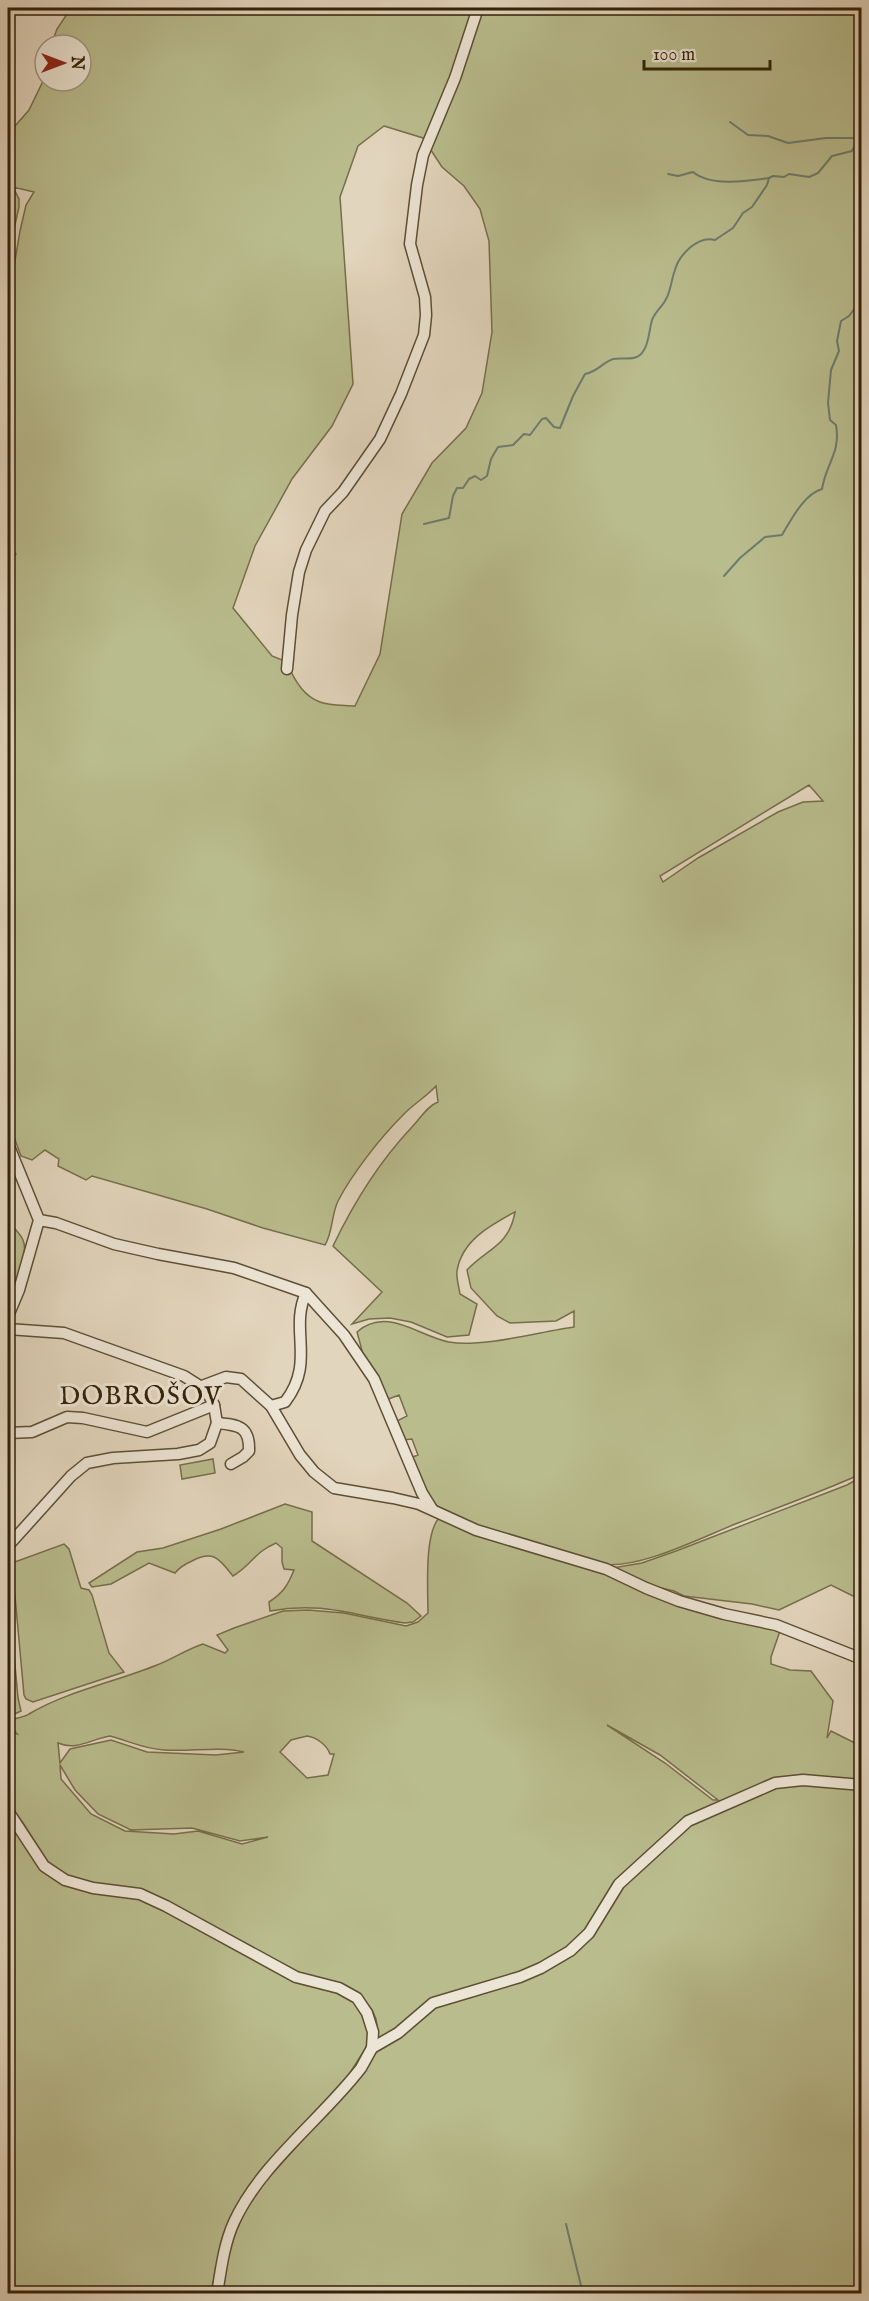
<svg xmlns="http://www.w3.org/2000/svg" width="869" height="2301" viewBox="0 0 869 2301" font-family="'IM FELL English',serif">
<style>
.green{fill:#b9bc8d;stroke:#766e4a;stroke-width:1.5;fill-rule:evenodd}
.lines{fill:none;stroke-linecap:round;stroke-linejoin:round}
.stream{stroke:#6d7c6d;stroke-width:2}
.minor-casing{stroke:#5e4e34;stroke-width:13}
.minor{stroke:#ece4d4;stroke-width:10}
.labels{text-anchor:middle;stroke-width:6;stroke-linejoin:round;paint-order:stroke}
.quarter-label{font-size:26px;letter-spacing:1.5px;fill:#322107;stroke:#ece4d4}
</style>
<rect width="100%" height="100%" fill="#e2d5bd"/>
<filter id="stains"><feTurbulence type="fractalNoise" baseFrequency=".00333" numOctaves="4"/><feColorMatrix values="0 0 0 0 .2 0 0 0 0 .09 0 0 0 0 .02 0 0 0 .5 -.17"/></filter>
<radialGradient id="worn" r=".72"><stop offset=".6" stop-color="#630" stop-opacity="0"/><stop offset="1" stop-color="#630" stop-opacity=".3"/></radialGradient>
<!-- green -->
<g class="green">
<path d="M71,8h790l1,794 -3,1 3,3 -1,668c-40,18 -82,33 -123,49 -36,14 -99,47 -136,41l-125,-38 -45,-21 -22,-47 8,-3 -6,-16 -9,1 -8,-18 12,-6 -8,-21 -13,5 -22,-42 -7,-26c30,-26 61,4 92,10 33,6 89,-10 125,-15v-16l-18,10 -46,2 -13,-7 -26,-28 -4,-18c21,-22 42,-24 48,-58 -24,13 -53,28 -58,59 -1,7 2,16 3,23l17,10 -8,31 -22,2 -36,-15 -21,-4 -21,1 -17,5 30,-32 -49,-46c21,-44 46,-84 79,-119 8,-8 15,-21 26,-25l-2,-16c-10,11 -24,19 -34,30 -22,22 -50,58 -64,85 -7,15 -5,31 -13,44l-62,-17 -56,-19 -115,-33 -6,4 -28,-14 1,-7 -14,-9 -13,10 -11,-4 -13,-35v-557l8,-10 -8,-8v-244l12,-71 6,-26 8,-13 -21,-5 6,12v8l-11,49v-122l21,-24 16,-33v4h36v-36h-30l6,-16zM384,126l39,12 19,29 22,19 16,23 9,32 3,91 -10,61 -16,35 -34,35 -30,51 -22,140 -25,52c-11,-1 -25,0 -35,-4 -17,-6 -27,-24 -33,-40l-15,-6 -39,-48 22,-62 37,-67 40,-53 21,-42 -13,-187 18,-51zM809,785l14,16 -20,1 -25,10 -80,46 -35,24 -3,-6z"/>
<path d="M8,1221c5,6 12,12 15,19 6,14 -8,48 -15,61z"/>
<path d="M213,1459l2,14 -33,6 -2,-14z"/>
<path d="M861,1477v123l-30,-15 -52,25 -27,-6 -68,-8 -10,-5 -25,-6 -37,-17 30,-5 34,-12 171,-66z"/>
<path d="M285,1504l27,8v29l95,62 14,13 -8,6 -8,1c-51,-7 -81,-22 -135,-12l-1,-9c14,-9 19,-17 25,-32l-10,-1 -2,-7v-14l-6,-5c-23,10 -24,22 -43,33 -13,-16 -19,-27 -41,-15 -7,3 -12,6 -17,12l-26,-10 -38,21 -19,3 -3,-4 48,-31 26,-4 58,-19z"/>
<path d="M439,1518l341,113 -9,26v7l19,6 21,1 22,30 -6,37 4,-7 30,15v547h-640l9,-48 16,-36 19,-27 100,-112 11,-21 2,-17 -2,-13 -4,-9 -12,-15 -62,-23 -156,-82 -48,-7 -26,-7 -20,-14 -25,-39 -15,-20v-72l9,3 -9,-10v-3c6,-3 15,-3 21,-7 39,-23 86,-32 128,-49 16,-6 30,-16 46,-21l22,9 3,-3 -11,-15 17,-7 49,-17 25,-1 36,3 62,13 12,-4 10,-9c0,-22 -4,-79 11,-95zM607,1725l53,30 58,45h-5l-48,-37zM110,1736c19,5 34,13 54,14 27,2 54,-4 80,2l-28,3 -69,-3 -36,-12 -41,9 -10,14 -2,-20c19,8 33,-4 52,-7zM307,1736c9,1 20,9 23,18h4l-6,21 -21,3 -27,-26 11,-12zM60,1765l15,25 23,24 33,16 61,-2 48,13 28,-4 -26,7 -44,-13 -24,3 -49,-3 -34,-17 -30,-35z"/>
<path d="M64,1544l5,5 12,39 8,2 3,5 17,58 15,19 -91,30 -7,-3 -2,-4 -12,-132z"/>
<path d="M8,1588l10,110 3,13 -13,6z"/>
<path d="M8,1819l33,50 22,16 29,8 47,6 25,12 130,71 43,11 17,9 9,13 5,17 -1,14 -19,30 -67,74 -60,93 -10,50h-203z"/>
</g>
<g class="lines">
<!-- stream -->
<g class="stream">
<path d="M730,122l18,13 20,1 20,7 38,-5h36"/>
<path d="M668,174l10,2 15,-4c18,15 54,9 76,6"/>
<path d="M862,285l-4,10 4,4"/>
<path d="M424,524l25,-6 4,-22 4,-8h6l6,-9 6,-3 6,4 6,-4 4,-17 7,-12 15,-2 11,-11 6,1 12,-16 4,-1 8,9 6,1 13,-32 12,-22c12,-2 17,-11 28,-15 9,-2 20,2 27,-4 9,-8 9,-25 12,-35 3,-8 9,-12 13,-19 6,-9 6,-21 10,-31 4,-15 23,-35 40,-30l18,-12 10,-15 9,-6 15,-22 2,-7 4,-2 11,1 5,-3 20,3 9,-4 14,-17 20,-5 3,-6 7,-3"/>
<path d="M724,576l16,-18 25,-21 17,-2c9,-15 22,-41 40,-46 4,-26 19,-36 14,-64l-6,-5 -2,-17 3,-33 8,-19 -2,-10 4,-20 8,-5 13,-17"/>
<path d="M566,2224l17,70"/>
</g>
<!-- minor casing -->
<g class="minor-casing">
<g id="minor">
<path d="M287,669l5,-54 7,-43 7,-22 19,-39 18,-19 37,-53 21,-45 23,-59 2,-20 -1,-18 -15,-53 7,-59 6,-30 32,-77 23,-70"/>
<path d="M8,1144l31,76 -20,70 -11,26"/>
<path d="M39,1220l17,3 58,21 44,10 76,14 72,25 38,42 30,44 48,114 10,16"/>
<path d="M8,1329l56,4 120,43 22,14 8,15 3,18 -7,20 -11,7 -21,4 -65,4 -26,5 -16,13 -63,70"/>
<path d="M202,1386l24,-9 15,2 30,27 29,49 14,17 20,16 59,10 26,6 57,26 130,39 40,19 33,13 45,13 52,11 86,34"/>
<path d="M271,1406l14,-4c31,-40 4,-72 21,-109"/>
<path d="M217,1423c21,2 33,3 32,28l-6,6 -12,7"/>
<path d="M8,1433l24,-1 35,-15 16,1 64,14 67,-27"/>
<path d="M8,1811l36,55 21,14 28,8 47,6 26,12 130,71 43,11 18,10 10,15 6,19 -1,16 -11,20c-39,51 -100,95 -127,154 -10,22 -13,47 -17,72"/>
<path d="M372,2048l26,-15 35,-30 87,-26 21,-9 29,-17 19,-18 30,-49 69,-63 87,-38 28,-3 59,5"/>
</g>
</g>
<!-- minor -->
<use href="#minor" class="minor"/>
</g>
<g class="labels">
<!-- quarter labels -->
<g class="quarter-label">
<text x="141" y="1404">DOBROŠOV</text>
</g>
</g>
<!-- margin -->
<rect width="869" height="2301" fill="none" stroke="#e2d5bd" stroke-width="30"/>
<rect x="9" y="9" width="851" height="2283" fill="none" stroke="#322107" stroke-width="3"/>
<rect x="15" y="15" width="839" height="2271" fill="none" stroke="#322107" stroke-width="1.5"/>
<!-- north arrow -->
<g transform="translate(63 63) rotate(90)"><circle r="28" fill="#ece4d4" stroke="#a29682" stroke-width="1.5"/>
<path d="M0-4.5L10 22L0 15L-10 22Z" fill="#8f2418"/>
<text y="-9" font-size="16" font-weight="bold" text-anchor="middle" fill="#322107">N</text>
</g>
<!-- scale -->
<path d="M644 60v9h126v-9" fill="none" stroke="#322107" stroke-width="3"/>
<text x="653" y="60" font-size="18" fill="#322107" stroke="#ece4d4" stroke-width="4.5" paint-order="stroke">100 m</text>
<rect width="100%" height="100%" filter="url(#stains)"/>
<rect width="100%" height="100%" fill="url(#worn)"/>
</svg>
